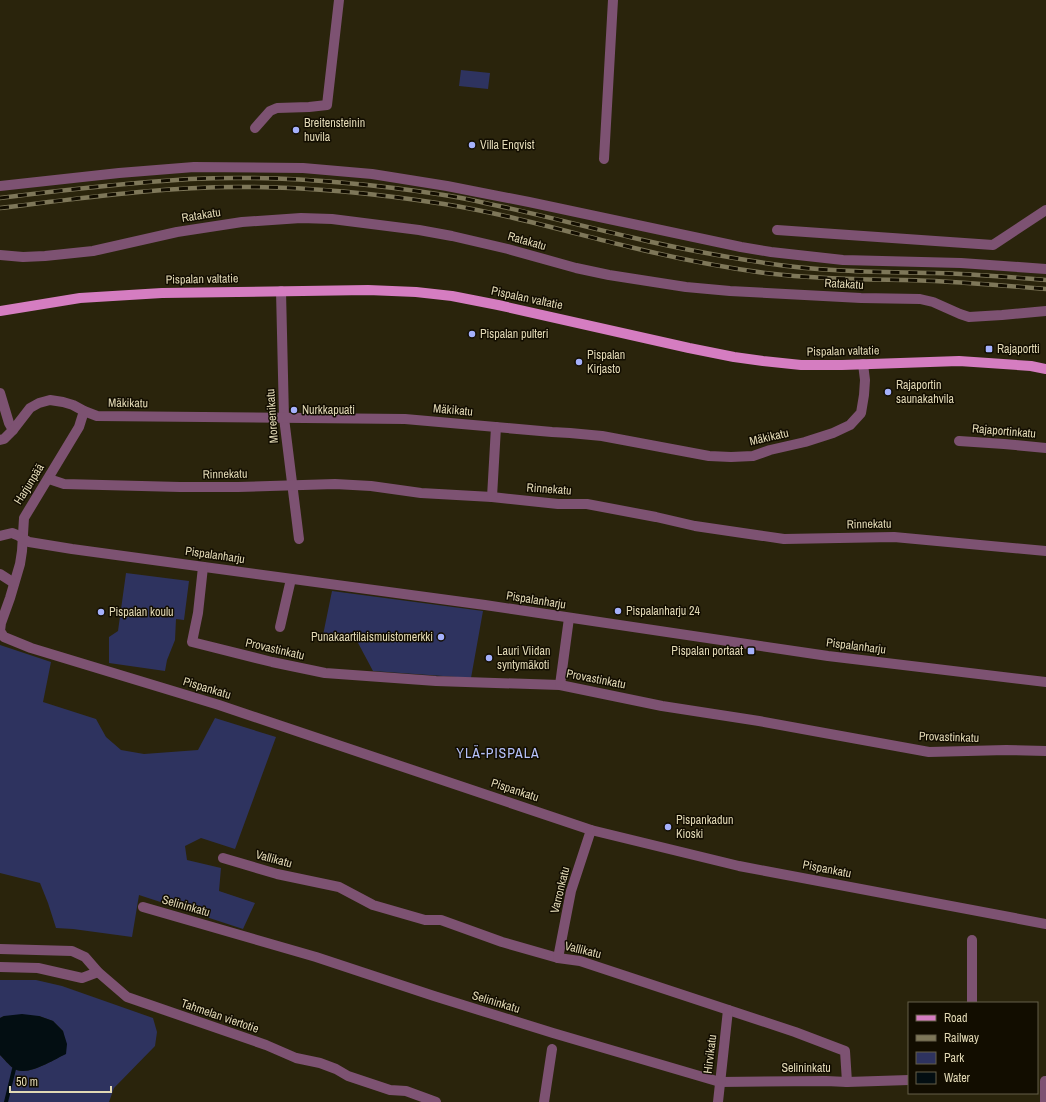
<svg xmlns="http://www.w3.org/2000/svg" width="1046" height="1102" viewBox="0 0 1046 1102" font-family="'Archivo Narrow',sans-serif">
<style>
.green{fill:#2e335f}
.water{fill:#030e12}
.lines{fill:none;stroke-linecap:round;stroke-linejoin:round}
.stream{stroke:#030e12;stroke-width:4}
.minor{stroke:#7d5272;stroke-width:10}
.major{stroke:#d57dc1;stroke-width:10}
.rail-casing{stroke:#7e7759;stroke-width:4.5}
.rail{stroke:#120d00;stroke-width:3;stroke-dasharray:9;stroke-linecap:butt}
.poi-dot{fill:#a5b1fc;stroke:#120d00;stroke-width:1.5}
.labels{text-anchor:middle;stroke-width:3;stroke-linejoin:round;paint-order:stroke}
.poi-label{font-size:12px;fill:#e2d9b5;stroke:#120d00;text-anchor:start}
.street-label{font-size:12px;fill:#e2d9b5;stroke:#120d00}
.quarter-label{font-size:14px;letter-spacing:1px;fill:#b5c0f8;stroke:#120d00}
</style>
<rect width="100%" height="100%" fill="#2a240c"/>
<!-- green -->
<g class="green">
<path d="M461,70l29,3 -2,16 -29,-3z"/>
<path d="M126,573l63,8 -5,39 -8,-1 -1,21 -8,20 -2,11 -56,-8v-26l9,-6z"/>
<path d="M332,591l151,20 -12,67 -98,-7 -16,-30 -34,-6z"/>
<path d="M0,645l51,17 -8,40 53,17 10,18 15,13 23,4 54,-4 17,-32 61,19 -41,112 -34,-11 -16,8 2,14 34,8 -2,23 36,12 -12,26 -104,-34 -7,42 -59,-8 -17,-1 -8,-25 -8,-20 -40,-10z"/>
<path d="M0,980h36l26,6 91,32 4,14 -2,14 -41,42 -5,14h-109v-47c4,4 9,10 13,13 13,10 40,-8 52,-14l-2,-23 -10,-10 -14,-5h-35l-4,2z"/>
</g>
<!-- water -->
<path class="water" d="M22,1014l17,2 14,5 10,10 4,13 -1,10c-13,6 -40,24 -53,14 -4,-3 -9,-9 -13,-13v-37l4,-2z"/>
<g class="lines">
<!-- stream -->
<path class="stream" d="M6,1102l8,-33"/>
<!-- minor -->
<g class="minor">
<path d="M255,128l15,-17 7,-3 32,-1 18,-2 12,-105"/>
<path d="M604,159l9,-159"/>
<path d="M0,186l119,-13 75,-6 109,1 69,6 75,12 82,16 212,45 30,5 72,8 118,3 85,6"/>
<path d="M777,230l216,15 53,-35"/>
<path d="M0,255l23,2 22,-1 48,-5 84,-19 65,-10 59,-4 31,1 87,11 33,6 56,13 68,19 33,7 77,12 44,4 131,7 59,1 13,3 27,12 9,3 33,-2 44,-4"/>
<path d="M281,291l3,127 15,121"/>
<path d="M0,393l9,30 4,7"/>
<path d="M84,411l-5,16 -55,91 -2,33 -2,13 -10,34 -9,25 -1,8 4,6 27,11 188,57 372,125 148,36 307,58"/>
<path d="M0,440l4,-1 9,-9 17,-22 9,-5 11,-3 13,2 10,3 11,6 13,5 308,3 147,13 18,1 32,3 107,20 22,1 22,-1 17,-6 35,-8 28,-9 17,-8 11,-12 3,-18 1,-15 -2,-16"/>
<path d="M959,441l45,3 42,4"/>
<path d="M49,479l15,5 116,3h58l97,-3 36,2 50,7 71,4 66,7h29l69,13 39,9 89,13 110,-2 152,14"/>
<path d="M492,497l4,-70"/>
<path d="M0,536l12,-3 5,2 12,7 43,7 413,56 343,51 218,26"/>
<path d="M203,567l-5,46 -6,29 80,20 53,11 111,8 124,4 102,21 97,15 170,31 77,-2 40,1"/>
<path d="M0,574l14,9"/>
<path d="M280,627l11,-48"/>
<path d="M560,685l9,-67"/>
<path d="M223,858l54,16 62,13 34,18 52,15h16l61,22 56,16 22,3 215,71 50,19 2,31"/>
<path d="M143,907l173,50 118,39 119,37 167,49 106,-1 21,1 62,-2"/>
<path d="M972,940v63"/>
<path d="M0,949l72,2 13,6 13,15 29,25 139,48 30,13 24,5 16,6 12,7 42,14 16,1 30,11"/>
<path d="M558,958l13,-67 20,-61"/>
<path d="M0,967l38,1 44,10 16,-6"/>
<path d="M1045,1081v21"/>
<path d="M544,1102l8,-53"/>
<path d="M718,1102l10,-92"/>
</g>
<!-- major -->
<path class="major" d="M0,311l80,-13 82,-5 206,-3 48,2 36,4 46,9 191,43 45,9 29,4 38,4h41l117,-4 72,5 15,3"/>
<!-- rail casing -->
<g class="rail-casing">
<g id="rail">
<path d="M0,198c63,-8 126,-15 190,-19 85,-4 170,3 254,16 14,2 28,5 41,8 49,10 97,23 145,34 45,11 90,19 135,26 57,9 113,9 170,10 37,1 74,4 111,7"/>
<path d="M0,208c82,-10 165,-22 248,-21 66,0 131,7 196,17 63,10 124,28 186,43 45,11 90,20 135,26 57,7 113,6 170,8 37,2 74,5 111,8"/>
</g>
</g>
<!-- rail -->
<use href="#rail" class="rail"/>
</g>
<!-- markers -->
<g class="poi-dot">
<circle cx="296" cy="130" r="4"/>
<circle cx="472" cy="145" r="4"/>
<circle cx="472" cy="334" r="4"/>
<rect x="985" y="345" width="8" height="8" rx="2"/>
<circle cx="579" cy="362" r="4"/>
<circle cx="888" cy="392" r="4"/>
<circle cx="294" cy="410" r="4"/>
<circle cx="618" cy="611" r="4"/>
<circle cx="101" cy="612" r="4"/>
<circle cx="441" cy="637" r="4"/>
<rect x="747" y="647" width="8" height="8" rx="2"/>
<circle cx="489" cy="658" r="4"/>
<circle cx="668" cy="827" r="4"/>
</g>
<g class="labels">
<!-- poi labels -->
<g class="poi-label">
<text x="304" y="127">Breitensteinin<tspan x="304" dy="14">huvila</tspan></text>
<text x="480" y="149">Villa Enqvist</text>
<text x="480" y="338">Pispalan pulteri</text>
<text x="997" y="353">Rajaportti</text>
<text x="587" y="359">Pispalan<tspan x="587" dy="14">Kirjasto</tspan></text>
<text x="896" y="389">Rajaportin<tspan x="896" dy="14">saunakahvila</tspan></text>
<text x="302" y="414">Nurkkapuati</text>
<text x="626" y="615">Pispalanharju 24</text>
<text x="109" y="616">Pispalan koulu</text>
<text x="433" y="641" text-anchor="end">Punakaartilaismuistomerkki</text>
<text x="497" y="655">Lauri Viidan<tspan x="497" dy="14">syntymäkoti</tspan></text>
<text x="743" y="655" text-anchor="end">Pispalan portaat</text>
<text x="676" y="824">Pispankadun<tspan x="676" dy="14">Kioski</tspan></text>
</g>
<!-- street labels -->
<g class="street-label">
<text transform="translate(201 215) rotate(-9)" y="4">Ratakatu</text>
<text transform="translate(527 241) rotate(16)" y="4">Ratakatu</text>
<text transform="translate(202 279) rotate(-1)" y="4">Pispalan valtatie</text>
<text transform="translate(844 284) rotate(3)" y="4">Ratakatu</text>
<text transform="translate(527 298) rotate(12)" y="4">Pispalan valtatie</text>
<text transform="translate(843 351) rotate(-1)" y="4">Pispalan valtatie</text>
<text transform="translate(128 403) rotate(1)" y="4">Mäkikatu</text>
<text transform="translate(453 410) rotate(5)" y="4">Mäkikatu</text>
<text transform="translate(272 416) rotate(-94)" y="4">Moreenikatu</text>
<text transform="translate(1004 431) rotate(5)" y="4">Rajaportinkatu</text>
<text transform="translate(769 437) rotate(-13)" y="4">Mäkikatu</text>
<text transform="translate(225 474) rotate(-1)" y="4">Rinnekatu</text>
<text transform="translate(29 484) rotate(-58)" y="4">Harjunpää</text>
<text transform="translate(549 489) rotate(4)" y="4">Rinnekatu</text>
<text transform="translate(869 524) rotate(-1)" y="4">Rinnekatu</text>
<text transform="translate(215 555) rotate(8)" y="4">Pispalanharju</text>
<text transform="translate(536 600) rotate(9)" y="4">Pispalanharju</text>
<text transform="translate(856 646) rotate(7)" y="4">Pispalanharju</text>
<text transform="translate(275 649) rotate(13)" y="4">Provastinkatu</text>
<text transform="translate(596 679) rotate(11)" y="4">Provastinkatu</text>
<text transform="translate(207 688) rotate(17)" y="4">Pispankatu</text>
<text transform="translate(949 737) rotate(2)" y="4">Provastinkatu</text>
<text transform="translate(515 790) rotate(18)" y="4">Pispankatu</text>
<text transform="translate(274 859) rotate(15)" y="4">Vallikatu</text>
<text transform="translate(827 869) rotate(11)" y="4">Pispankatu</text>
<text transform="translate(560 890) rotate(-76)" y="4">Varronkatu</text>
<text transform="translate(186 906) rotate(16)" y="4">Selininkatu</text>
<text transform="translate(583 950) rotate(14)" y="4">Vallikatu</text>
<text transform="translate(496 1002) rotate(17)" y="4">Selininkatu</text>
<text transform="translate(220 1016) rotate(19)" y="4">Tahmelan viertotie</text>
<text transform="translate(710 1054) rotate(-83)" y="4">Hirvikatu</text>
<text x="806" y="1072">Selininkatu</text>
</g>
<!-- quarter labels -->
<g class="quarter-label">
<text x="498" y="758">YLÄ-PISPALA</text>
</g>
</g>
<!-- legend -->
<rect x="908" y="1002" width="130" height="92" fill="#120d00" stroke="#655f48"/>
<rect x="916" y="1015" width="20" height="6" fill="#d57dc1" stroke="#655f48"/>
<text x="944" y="1022" font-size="12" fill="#e2d9b5">Road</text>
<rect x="916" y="1035" width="20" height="6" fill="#7e7759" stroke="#655f48"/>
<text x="944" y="1042" font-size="12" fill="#e2d9b5">Railway</text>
<rect x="916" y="1052" width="20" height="12" fill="#2e335f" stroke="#655f48"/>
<text x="944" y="1062" font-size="12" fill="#e2d9b5">Park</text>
<rect x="916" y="1072" width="20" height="12" fill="#030e12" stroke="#655f48"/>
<text x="944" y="1082" font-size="12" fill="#e2d9b5">Water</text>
<!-- scale -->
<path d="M10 1086v6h101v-6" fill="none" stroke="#e2d9b5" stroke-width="2"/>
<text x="16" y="1086" font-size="12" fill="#e2d9b5" stroke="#120d00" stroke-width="3" paint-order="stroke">50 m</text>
</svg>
